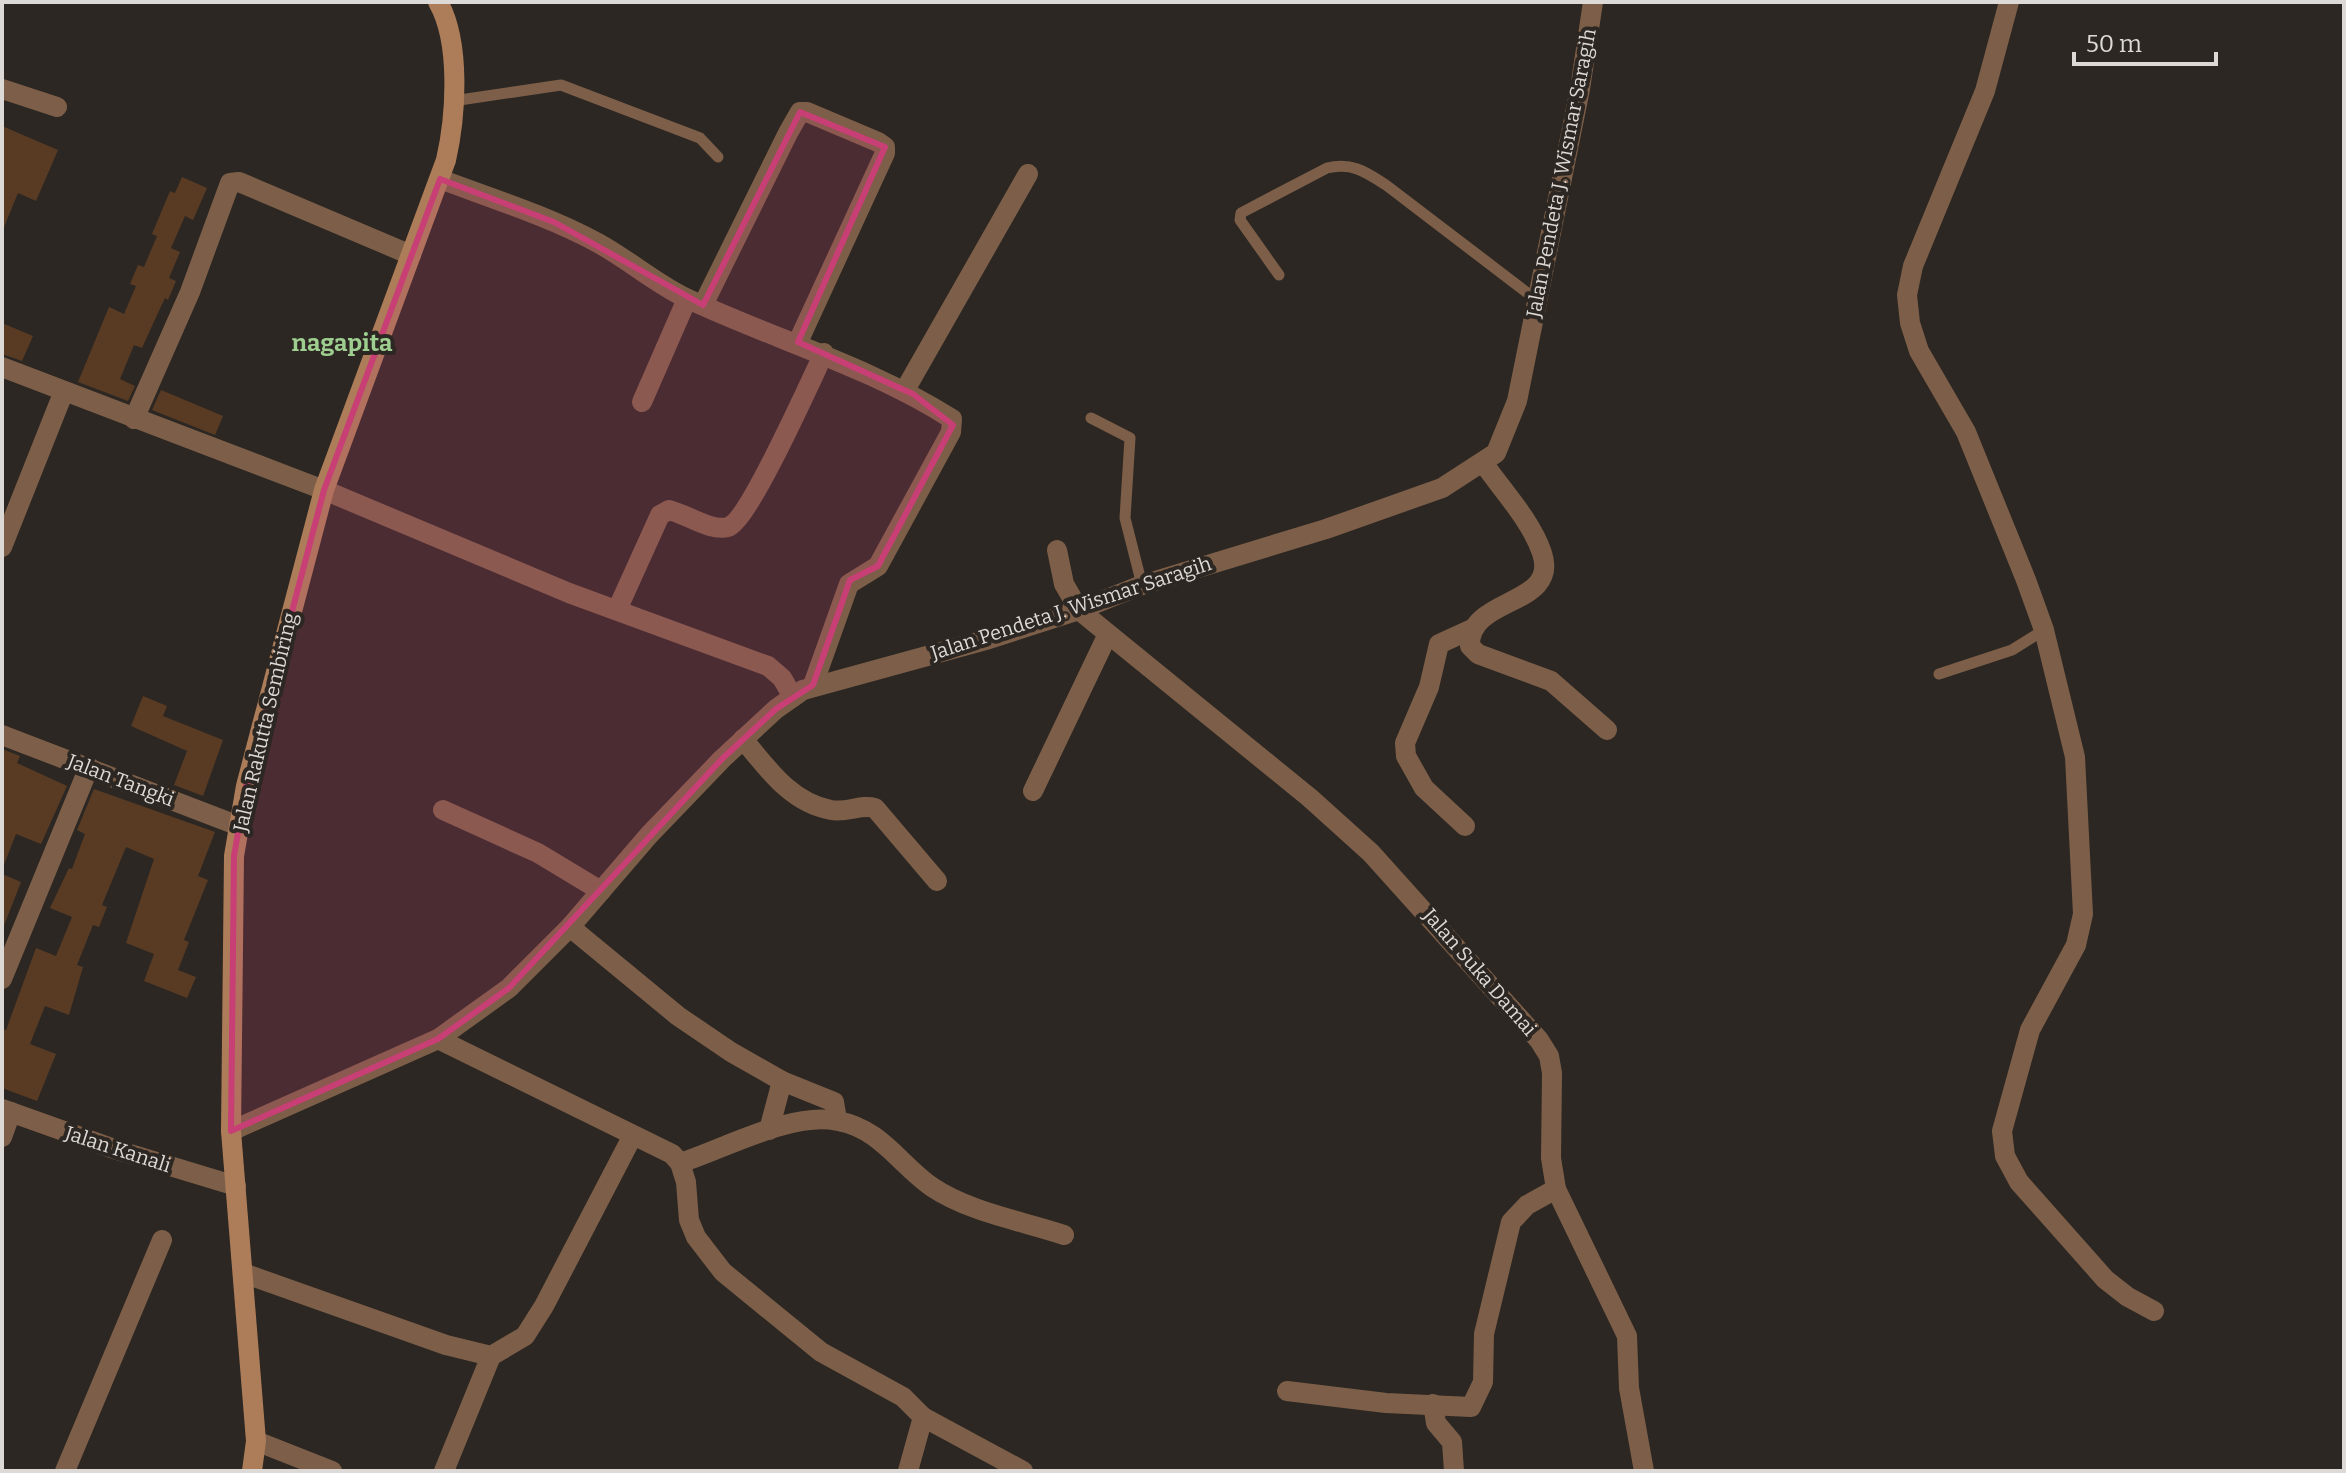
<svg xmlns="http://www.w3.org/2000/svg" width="2346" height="1473" viewBox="0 0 2346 1473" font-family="Bitter,serif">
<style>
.building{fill:#593b24}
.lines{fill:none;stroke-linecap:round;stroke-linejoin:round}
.service{stroke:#7d5f49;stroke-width:11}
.minor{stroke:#7d5f49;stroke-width:20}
.tertiary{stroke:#7d5f49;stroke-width:20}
.secondary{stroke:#ad7d59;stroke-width:20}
.marked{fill:#c73f74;fill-opacity:0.2;stroke:#c73f74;stroke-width:6;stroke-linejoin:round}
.labels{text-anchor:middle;stroke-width:8;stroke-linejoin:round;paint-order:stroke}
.street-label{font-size:20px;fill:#ddd9d6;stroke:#2c2722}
.quarter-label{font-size:24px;font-weight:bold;fill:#9fcf90;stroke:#2c2722}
</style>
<rect width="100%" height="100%" fill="#2c2722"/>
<!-- building -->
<g class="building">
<path d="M2,126l56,24 -22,51 -18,-8 -16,39z"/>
<path d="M182,177l25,11 -14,32 -8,-4 -14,32 9,4 -11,26 7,3 -8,19 -3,-2 -8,17 -15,33 -8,-3 -14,34 15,7 -7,15 -50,-19 31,-75 15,7 12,-28 -6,-2 8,-19 6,2 13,-31 -5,-2 18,-43 5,2z"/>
<path d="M2,323l31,13 -11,25 -20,-7z"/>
<path d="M161,390l62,26 -8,19 -63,-25z"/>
<path d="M143,696l24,10 -4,10 60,24 -20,56 -29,-11 13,-34 -56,-25z"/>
<path d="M2,749l18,7 -3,7 50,23 -26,58 -25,-10 -13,33z"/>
<path d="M94,789l121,43 -17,44 10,4 -24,60 5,2 -11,28 18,7 -9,21 -43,-17 10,-27 -28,-11 28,-84 -28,-12 -24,58 5,2 -8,20 -6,-2 -16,40 6,2 -14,48 -24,-9 -15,38 26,10 -19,47 -35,-13v-59l4,1 30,-82 20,8 16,-39 -22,-9 19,-40 3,1 13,-35 -8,-4z"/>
<path d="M2,874l19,8 -18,46h-1z"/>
</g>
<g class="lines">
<!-- service -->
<g class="service">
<path d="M453,101l108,-16 139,53 18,19"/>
<path d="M1279,275l-39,-55 1,-7 86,-45c25,-6 39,4 59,17l152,116"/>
<path d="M1091,418l39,20 -5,80 17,67"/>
<path d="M1939,674l73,-24 32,-20"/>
</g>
<!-- minor -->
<g class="minor">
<path d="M2009,2l-24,89 -72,175 -6,29 3,28 9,28 47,81 60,148 18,50 31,127 8,157 -7,31 -46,85 -28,101 3,25 14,26 86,97 23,18 26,14"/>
<path d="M2,89l55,18"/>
<path d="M440,179c53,20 108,37 158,64 31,17 57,40 88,55 89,42 183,68 266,121l-1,13 -73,134 -29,18 -36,101"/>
<path d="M703,305l85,-172 12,-21h7l71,30 7,5v6l-87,189"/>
<path d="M2,367l322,123 245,103 199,73 14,12 11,19"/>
<path d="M905,390l123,-216"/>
<path d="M642,402l45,-103"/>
<path d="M134,419l56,-127 40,-109 9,-1 172,73"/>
<path d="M1484,464c20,28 47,57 58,89 18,54 -74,43 -72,93l8,8 73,27 56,49"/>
<path d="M2,547l62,-156"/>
<path d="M1057,550l7,34 15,26 231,188 61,55 168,187 10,16 3,17 -1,85 5,31 71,147 2,52 15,83"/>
<path d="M617,610l43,-95 9,-5c17,4 42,22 59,17 21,-7 83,-147 96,-174"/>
<path d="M2,735l237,91"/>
<path d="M743,739c24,29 48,64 88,71 16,3 30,-6 44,-2l62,73"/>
<path d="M1033,791l74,-155"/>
<path d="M443,810l95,43 63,38"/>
<path d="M1465,826l-41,-38 -18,-32 -1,-13 24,-56 10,-43 35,-16"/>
<path d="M570,927l108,89 53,36 51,29 52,21 3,18"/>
<path d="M2,979l87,-212"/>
<path d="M438,1039l234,115 8,9 6,19 3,38 7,17 27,35 98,80 82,45 20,20 100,54"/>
<path d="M2,1109l115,41 119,36"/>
<path d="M769,1130l13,-49"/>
<path d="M2,1137l9,-25"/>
<path d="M680,1163c44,-14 112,-52 158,-42 43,8 61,43 94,66 37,25 90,34 132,48"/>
<path d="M243,1273l203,72 45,11 34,-20 19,-30 88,-169"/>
<path d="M1287,1391l99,12 85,4 12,-25 1,-48 27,-112 16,-17 29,-16"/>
<path d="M1433,1404l3,19 16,19 2,29"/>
<path d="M65,1471l97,-231"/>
<path d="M444,1471l47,-115"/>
<path d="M908,1471l15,-54"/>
</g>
<!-- tertiary -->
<g class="tertiary">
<path d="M231,1131l207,-92 71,-51 61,-61 79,-92 73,-76 54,-50 27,-19 186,-51 90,-29 63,-25 184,-56 116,-41 54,-35 21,-52 63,-312 13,-87"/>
<path d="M256,1441l76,30"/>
</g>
<!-- secondary -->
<path class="secondary" d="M252,1471l4,-30 -25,-310 3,-275 12,-70 78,-296 122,-330c10,-44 15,-118 -8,-158"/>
</g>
<!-- marked area -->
<path class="marked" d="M800,112l85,35 -87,195 115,52 40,31 -75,141 -28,14 -37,105 -37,24 -54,50 -213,229 -71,51 -207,92 3,-275 12,-70 78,-296 116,-311 114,43 149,83z"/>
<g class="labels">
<!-- street labels -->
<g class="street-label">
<text transform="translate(1561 173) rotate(-79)" y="7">Jalan Pendeta J. Wismar Saragih</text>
<text transform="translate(1071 608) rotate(-18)" y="7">Jalan Pendeta J. Wismar Saragih</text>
<text transform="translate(265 722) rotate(-77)" y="7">Jalan Rakutta Sembiring</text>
<text transform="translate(121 780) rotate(21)" y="7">Jalan Tangki</text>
<text transform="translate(1480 972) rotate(49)" y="7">Jalan Suka Damai</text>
<text transform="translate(118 1149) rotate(18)" y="7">Jalan Kanali</text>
</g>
<!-- quarter labels -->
<g class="quarter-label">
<text x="342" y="351">nagapita</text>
</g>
</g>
<!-- border -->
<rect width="2346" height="1473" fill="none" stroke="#ddd9d6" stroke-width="8"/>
<!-- scale -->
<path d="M2074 52v12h142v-12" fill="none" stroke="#ddd9d6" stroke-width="4"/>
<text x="2086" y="52" font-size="24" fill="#ddd9d6" stroke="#2c2722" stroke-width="6" paint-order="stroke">50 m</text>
</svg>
